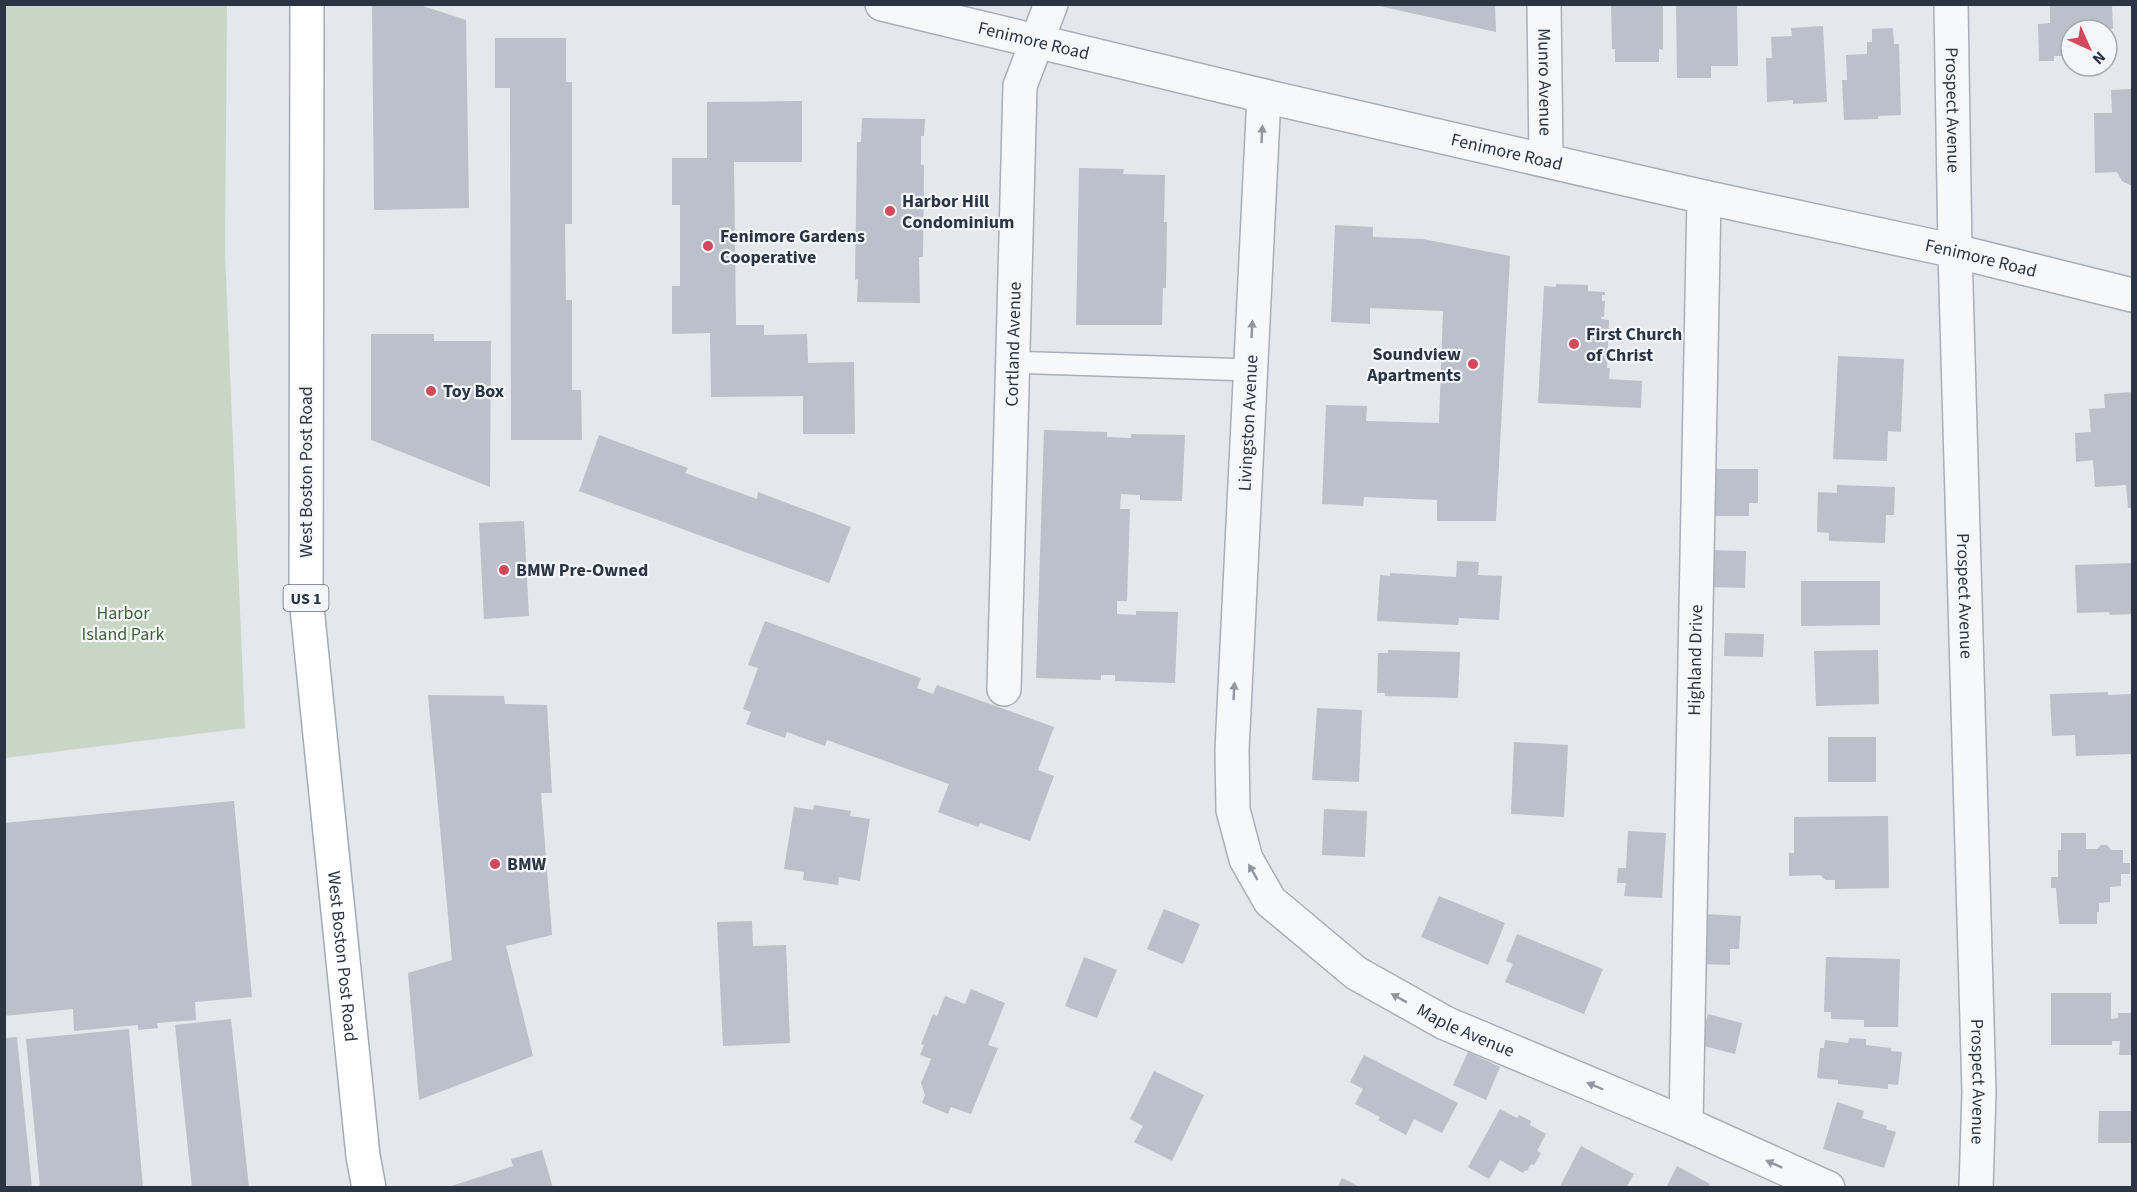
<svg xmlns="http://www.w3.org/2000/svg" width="2137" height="1192" viewBox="0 0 2137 1192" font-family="'Source Sans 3',sans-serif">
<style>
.green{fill:#c9d6c5}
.building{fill:#bbc0ca}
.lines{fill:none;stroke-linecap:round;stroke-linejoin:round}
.service-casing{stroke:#a9aeb7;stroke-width:24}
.minor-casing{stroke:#a9aeb7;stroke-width:36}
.tertiary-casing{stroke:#a9aeb7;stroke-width:36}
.primary-casing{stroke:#a3abb8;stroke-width:36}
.service{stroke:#f7f8fa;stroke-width:21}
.minor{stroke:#f7f8fa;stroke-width:33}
.tertiary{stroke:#f7f8fa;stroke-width:33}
.primary{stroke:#fff;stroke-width:33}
.oneway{fill:#9196a0}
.poi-dot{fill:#d1495b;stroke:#f4f6f9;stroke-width:2}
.labels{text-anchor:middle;stroke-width:4.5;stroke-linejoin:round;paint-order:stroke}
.shield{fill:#f4f6f9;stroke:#676e7b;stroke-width:1.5}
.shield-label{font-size:16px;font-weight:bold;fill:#2b3445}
.street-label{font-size:18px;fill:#2b3445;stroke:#f4f6f9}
.poi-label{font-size:18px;font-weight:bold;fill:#2b3445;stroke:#f4f6f9;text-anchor:start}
.park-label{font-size:18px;fill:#3f6138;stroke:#f4f6f9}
</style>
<rect width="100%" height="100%" fill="#e4e7ec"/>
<!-- green -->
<path class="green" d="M4,5h223l-2,248 20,475 -240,30z"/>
<!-- building -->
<g class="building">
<path d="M417,4l49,16 3,188 -95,2 -2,-205z"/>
<path d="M1375,4h120l1,28 -121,-27z"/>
<path d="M1611,4h52v46l-4,-1v13h-44v-13h-3z"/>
<path d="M1676,4h61l1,62h-27v12h-34z"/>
<path d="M2050,4h62l1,25 -42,1v26h-17v5h-15l-1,-37 12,-1z"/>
<path d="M1823,26l4,76 -34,2v-4l-26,2 -1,-44h6l-1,-21 21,-1 -1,-8z"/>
<path d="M1893,28l1,16h5l2,71 -23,1v3l-34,1 -2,-40h5l-1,-25 21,-1v-12h5v-13z"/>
<path d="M495,38h71v44h6v142h-7l1,76h6v90h9l1,50h-71l-1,-352h-15z"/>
<path d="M2132,89v97l-10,-5 -5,-9 -22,1 -1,-60h18l-1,-23z"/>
<path d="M802,101v61h-68l2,163h28v10l43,-1 1,29 46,-1 1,72h-52v-38l-92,1 -1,-64 -38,1v-48h8v-81h-8v-47h35v-56z"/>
<path d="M862,118l63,1 -1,17h-3v29h3l-1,92h-4l1,46 -63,-1 1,-23 -3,1 2,-138h4z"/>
<path d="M1079,168l45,1 -1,5 42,1 -1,47h3l-1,66h-3l-1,37h-86z"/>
<path d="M1335,225l38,2v10l50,2 87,17 -14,265h-59v-21l-73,-3 -1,9 -41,-2 4,-99 41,1 -1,15 73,2 4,-112 -73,-3v16l-39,-2z"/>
<path d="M1556,284l32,1v6l17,1v3h-3v6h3l-1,16h-3v2l8,1 -2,48h3l-1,11 33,2 -1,27 -103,-5 6,-117 12,1z"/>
<path d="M371,334h63v7h57l-1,146 -119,-47z"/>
<path d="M1838,356l66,3 -3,73 -13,-1 -1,30 -54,-2z"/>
<path d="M2132,392v116h-4l-2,-23 -31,2 -2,-27 -17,2 -1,-29 16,-1 -2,-23 16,-1 -1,-14z"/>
<path d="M1044,430l63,2v5l24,1v-4l54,1 -3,66 -42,-1v-5l-19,-1 -1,15h10l-3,92h-10v13l19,1v-4l42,1 -3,71 -60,-2v-6h-14v5l-65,-2z"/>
<path d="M599,435l89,33 -3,5 72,26 1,-7 93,35 -22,56 -250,-92z"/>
<path d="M1711,469h47v34h-9v13h-39z"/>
<path d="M1837,485l58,2 -1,28h-8l-1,28 -56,-2v-8l-12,-1 1,-40 19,1z"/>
<path d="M524,521l5,95 -45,3 -5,-96z"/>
<path d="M1710,550l36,1 -1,37 -36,-1z"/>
<path d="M1457,561l22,1 -1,13 24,1 -3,44 -40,-2 -1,7 -81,-4 3,-46 10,1v-3l66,4z"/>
<path d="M2132,563v51l-22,1 -1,-3 -32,1 -2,-48z"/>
<path d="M1801,581h79v44l-79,1z"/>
<path d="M765,621l156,57 -4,10 16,6 4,-9 117,42 -16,43 16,6 -24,65 -50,-18 -2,4 -40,-15 11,-28 -122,-44 -2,6 -38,-14 -2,6 -39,-14 5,-12 -8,-3 15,-41 -10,-3z"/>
<path d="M1725,633l39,1 -1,23 -39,-1z"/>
<path d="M1388,650l72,2 -2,46 -73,-2v-3h-8l1,-40h10z"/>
<path d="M1878,650l1,54 -63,2 -2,-55z"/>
<path d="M2108,692v3l24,-1v60l-56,2 -1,-21 -23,1 -2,-42z"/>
<path d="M428,695l76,1 1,8 42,1 5,88h-11l11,142 -46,11 27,110 -114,44 -11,-127 44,-13z"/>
<path d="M1317,708l45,2 -3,72 -47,-2z"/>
<rect x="1828" y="737" width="48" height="45"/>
<path d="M1514,742l54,3 -4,72 -53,-3z"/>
<path d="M234,801l18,196 -57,5 1,18 -39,3 1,5 -20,2v-5l-64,6 -1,-22 -69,7v-193z"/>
<path d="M814,805l37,6 -1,5 20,3 -10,62 -21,-4 -1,8 -35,-5 1,-8 -20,-3 10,-62 19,3z"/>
<path d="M1324,809l43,2 -2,46 -43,-2z"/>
<path d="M1888,816l1,72 -54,1v-9h-9l-6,-5 -31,1v-23h5v-36z"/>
<path d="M1628,831l38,2 -4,65 -38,-2 2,-13h-9l1,-15h8z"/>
<path d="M2061,833h25v16h11l4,-4h6l4,5h12v13h7v11h-9v12l-11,1v15l-11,1v9h-2v12h-38l-3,-36h-5v-11h7v-27h3z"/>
<path d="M1439,896l66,27 -17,42 -67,-28z"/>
<path d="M1164,909l36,15 -17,40 -36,-15z"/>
<path d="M1703,914l38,2 -2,33h-9v16l-29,-1z"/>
<path d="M752,921l1,25 33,-1 4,98 -67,3 -6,-124z"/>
<path d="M1517,934l86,35 -19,45 -79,-32 8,-18 -7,-3z"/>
<path d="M1084,957l33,13 -20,48 -32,-12z"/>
<path d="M1826,957l74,2 -2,68h-34v-7l-33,-1v-7h-7z"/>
<path d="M971,989l34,14 -17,42 10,3 -27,66 -20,-7 -3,7 -26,-11 3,-8 -4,-12 10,-24 -11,-4 4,-10 -3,-1 12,-30 4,2 8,-20 20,8z"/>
<path d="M2051,993h60v26l7,-1v-5h14v42h-13l1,-14h-8v4h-61z"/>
<path d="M1708,1014l34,9 -7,31 -35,-9z"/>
<path d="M231,1019l18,169h-57l-17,-163z"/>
<path d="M129,1029l14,159h-103l-14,-149z"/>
<path d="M17,1037l15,151h-28v-150z"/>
<path d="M1849,1038l17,1v6l25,3v3l11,1 -4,33 -10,-1v5l-50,-5v-4l-21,-2 3,-30h4l1,-8 23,3z"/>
<path d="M1468,1052l32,15 -14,33 -33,-15z"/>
<path d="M1364,1055l94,48 -16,30 -28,-14 -8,16 -28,-15 2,-3 -25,-13 8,-15 -13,-7z"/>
<path d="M1154,1071l50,24 -32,66 -38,-19 9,-16 -13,-7z"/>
<path d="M1837,1102l27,9 -2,7 25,8 -1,3 10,3 -12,36 -61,-19z"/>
<path d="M1500,1109l17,9 2,-3 12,6 -1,4 16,9 -9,17 4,2 -7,12 -3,-1 -4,7 -2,-1 -2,3 -23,-13 -11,19 -21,-12z"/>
<path d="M2099,1111h33v32h-34z"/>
<path d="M1581,1146l53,28 -8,14h-67z"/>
<path d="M542,1150l11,38h-108l68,-22 -2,-7z"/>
<path d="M1677,1166l33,18 -2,4h-42z"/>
<path d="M1342,1178l20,10h-25z"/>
</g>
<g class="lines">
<!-- service casing -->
<g class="service-casing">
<path id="service" d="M1012,362l238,8"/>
</g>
<!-- minor casing -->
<g class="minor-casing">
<g id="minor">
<path id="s1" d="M1544,4l2,155"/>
<path id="s2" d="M1951,4l4,247 24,841 -3,96"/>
<path id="s3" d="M1264,96l-32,654 1,60 13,49 24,42 86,72 89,50 241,101 142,64"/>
<path id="s4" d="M1004,689l16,-603 31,-82"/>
<path id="s5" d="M1686,1124l18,-927"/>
</g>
</g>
<!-- tertiary casing -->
<g class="tertiary-casing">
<g id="tertiary">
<path id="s6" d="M882,4l382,92 440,101 251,54 177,44"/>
</g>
</g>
<!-- primary casing -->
<g class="primary-casing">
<g id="primary">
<path id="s7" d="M307,4l-1,594 57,558 6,32"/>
</g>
</g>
<!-- service -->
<use href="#service" class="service"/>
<!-- minor -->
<use href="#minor" class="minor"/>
<!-- tertiary -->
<use href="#tertiary" class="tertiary"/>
<!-- primary -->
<use href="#primary" class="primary"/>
</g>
<!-- one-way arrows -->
<defs><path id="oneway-solid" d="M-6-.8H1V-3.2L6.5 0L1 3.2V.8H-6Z" transform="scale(1.5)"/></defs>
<g class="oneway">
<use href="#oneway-solid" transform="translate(1262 134) rotate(-87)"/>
<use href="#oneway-solid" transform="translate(1252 329) rotate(-87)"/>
<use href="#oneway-solid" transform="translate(1234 691) rotate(-87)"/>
<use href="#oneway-solid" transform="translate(1253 872) rotate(-120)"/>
<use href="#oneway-solid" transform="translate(1399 998) rotate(-151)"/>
<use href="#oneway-solid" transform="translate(1595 1086) rotate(-157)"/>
<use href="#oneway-solid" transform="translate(1774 1164) rotate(-156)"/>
</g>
<!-- markers -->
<g class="poi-dot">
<circle cx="890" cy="211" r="6"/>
<circle cx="708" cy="246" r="6"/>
<circle cx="1574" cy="344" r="6"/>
<circle cx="1473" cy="364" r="6"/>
<circle cx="431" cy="391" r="6"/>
<circle cx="504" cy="570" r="6"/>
<circle cx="495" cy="864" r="6"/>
</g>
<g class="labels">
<!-- shield labels -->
<rect class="shield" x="283.5" y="585" width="45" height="26" rx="4.5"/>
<g class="shield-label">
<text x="306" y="604">US 1</text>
</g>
<!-- street labels -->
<g class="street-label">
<text dy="6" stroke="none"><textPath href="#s6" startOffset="156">Fenimore Road</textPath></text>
<text dy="6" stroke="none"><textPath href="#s1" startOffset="78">Munro Avenue</textPath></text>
<text dy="6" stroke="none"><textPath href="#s2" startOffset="106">Prospect Avenue</textPath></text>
<text dy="6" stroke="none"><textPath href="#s6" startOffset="642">Fenimore Road</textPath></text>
<text dy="6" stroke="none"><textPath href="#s6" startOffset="1128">Fenimore Road</textPath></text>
<text dy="6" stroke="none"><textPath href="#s4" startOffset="345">Cortland Avenue</textPath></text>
<text transform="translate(1248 423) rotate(-87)" y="6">Livingston Avenue</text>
<text transform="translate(306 472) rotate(-90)" y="6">West Boston Post Road</text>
<text dy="6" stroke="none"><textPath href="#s2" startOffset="592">Prospect Avenue</textPath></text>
<text dy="6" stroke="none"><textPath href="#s5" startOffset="464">Highland Drive</textPath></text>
<text dy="6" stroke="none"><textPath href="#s7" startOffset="954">West Boston Post Road</textPath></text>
<text dy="6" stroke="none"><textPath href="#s3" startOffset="1050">Maple Avenue</textPath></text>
<text dy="6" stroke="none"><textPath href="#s2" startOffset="1078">Prospect Avenue</textPath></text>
</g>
<!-- poi labels -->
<g class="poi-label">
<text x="902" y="207">Harbor Hill<tspan x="902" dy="21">Condominium</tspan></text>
<text x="720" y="242">Fenimore Gardens<tspan x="720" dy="21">Cooperative</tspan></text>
<text x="1586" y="340">First Church<tspan x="1586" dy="21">of Christ</tspan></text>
<text x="1461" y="360" text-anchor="end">Soundview<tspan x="1461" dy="21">Apartments</tspan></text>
<text x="443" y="397">Toy Box</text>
<text x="516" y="576">BMW Pre-Owned</text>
<text x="507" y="870">BMW</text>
</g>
<!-- park labels -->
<g class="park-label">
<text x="123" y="619">Harbor<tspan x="123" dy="21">Island Park</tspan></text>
</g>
</g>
<!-- border -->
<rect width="2137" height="1192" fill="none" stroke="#2b3445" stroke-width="12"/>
<!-- north arrow -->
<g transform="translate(2089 48) rotate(135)"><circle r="28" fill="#f4f6f9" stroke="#a4a8b1" stroke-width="1.5"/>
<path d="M0-4.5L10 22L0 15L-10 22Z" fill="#d1495b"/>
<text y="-9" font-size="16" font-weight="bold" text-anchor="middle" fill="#2b3445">N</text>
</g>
</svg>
